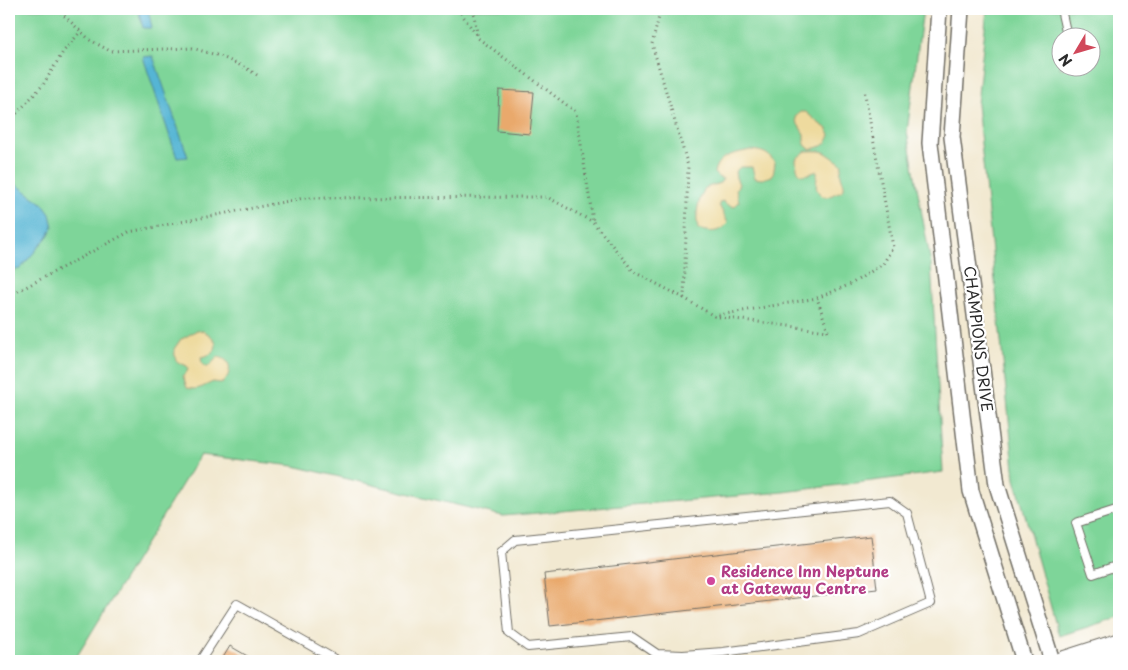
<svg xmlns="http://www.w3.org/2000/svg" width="1128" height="670" viewBox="0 0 1128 670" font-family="'Playpen Sans',sans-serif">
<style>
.green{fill:#7ed599;stroke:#548062;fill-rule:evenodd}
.sand{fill:#eeda9e;stroke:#8c8264}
.water{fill:#55b5d4;stroke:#407080}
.building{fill:#e9a96c}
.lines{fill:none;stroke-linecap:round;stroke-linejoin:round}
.service-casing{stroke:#716e65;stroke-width:10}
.minor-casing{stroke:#716e65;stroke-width:18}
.tertiary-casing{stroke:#716e65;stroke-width:21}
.path{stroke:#716e65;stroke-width:3;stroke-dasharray:1 4;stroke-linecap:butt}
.service{stroke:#fff;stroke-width:8}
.minor{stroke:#fff;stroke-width:15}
.tertiary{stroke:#fff;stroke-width:19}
.hotel-dot{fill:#d1479c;stroke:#fff;stroke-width:2}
.labels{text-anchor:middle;stroke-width:4.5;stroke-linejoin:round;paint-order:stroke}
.street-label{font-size:15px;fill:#2b2b2b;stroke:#fff}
.hotel-label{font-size:15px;font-weight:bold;fill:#b23c85;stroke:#fff;text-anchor:start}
</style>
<rect width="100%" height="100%" fill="#fff"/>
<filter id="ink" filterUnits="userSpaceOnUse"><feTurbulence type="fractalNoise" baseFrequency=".02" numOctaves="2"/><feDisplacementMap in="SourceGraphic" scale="10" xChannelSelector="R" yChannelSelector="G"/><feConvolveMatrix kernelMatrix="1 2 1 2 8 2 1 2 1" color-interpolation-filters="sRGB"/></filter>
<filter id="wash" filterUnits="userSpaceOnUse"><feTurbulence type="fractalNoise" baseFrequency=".0096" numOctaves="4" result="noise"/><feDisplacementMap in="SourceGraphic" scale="20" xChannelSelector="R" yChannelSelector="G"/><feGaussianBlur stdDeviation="1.12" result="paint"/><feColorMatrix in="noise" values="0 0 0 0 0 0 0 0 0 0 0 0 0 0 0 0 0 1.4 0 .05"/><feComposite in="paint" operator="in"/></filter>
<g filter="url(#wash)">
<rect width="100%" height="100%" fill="#f2e9d1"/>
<!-- green -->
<g class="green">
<path d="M9,9h914l-16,123 24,132 12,208 -159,20 -281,24 -209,-50 -94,-11 -126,206h-65z"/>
<path d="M987,9h132v608l-60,19 -44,-157 -38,-375zM1060,38h30v30h-30z"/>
</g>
<!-- sand -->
<g class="sand">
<path d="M801,112h5l11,10 9,6 4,7c-4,11 -9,12 -20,14l-4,-3 -2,-4v-8l-8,-13v-5z"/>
<path d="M750,150c12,1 17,2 25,12l-1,8 -2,6 -10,3 -7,-1 -3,-11h-12l-5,5 1,6 3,6 -3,5 3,13 -5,5 -8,-3 -3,-3 -3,1 -1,3 9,18c-9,10 -17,10 -30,6 -3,-15 0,-28 7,-41l15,-5 3,-4 -5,-2 -4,-4c3,-18 20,-19 36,-23z"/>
<path d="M806,151c6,0 12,-1 18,1 3,1 13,9 18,12 -1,5 -2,8 -1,12 1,4 4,8 3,12 -1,4 -6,4 -10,6 -5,3 -9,5 -14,0 -7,-7 -2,-14 -3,-23 -15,6 -20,7 -21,-12z"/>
<path d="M197,330c10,0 25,12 16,22 -3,3 -8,4 -12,5l1,7 3,3h3l10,-10c15,2 14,18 4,26l-9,-1c-10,4 -14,9 -26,6l-4,-12 3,-3 2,-3 -1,-4 -11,-5 -2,-12 7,-10 3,-1z"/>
</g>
<!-- water -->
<g class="water">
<path d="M138,9h10l4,19h-9z"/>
<path d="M153,56l35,101 -11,1 -34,-101z"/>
<path d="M9,179l33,24 8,11 3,13 -5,9 -28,33 -11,2z"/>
</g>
<g id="blocks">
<!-- building -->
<g class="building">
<path d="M499,90l35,2 -4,42 -33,-3z"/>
<path d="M871,536l6,53 -327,37 -6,-52z"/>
<path d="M230,646l26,15h-35z"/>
</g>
</g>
</g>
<g filter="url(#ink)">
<use href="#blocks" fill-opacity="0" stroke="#716e65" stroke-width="1"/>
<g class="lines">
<!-- service casing -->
<g class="service-casing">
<g id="service">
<path d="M1061,9l6,27"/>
<path d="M890,501l17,12 24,90 -72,31 -136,18 -40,3 -26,-1 -25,-17 -104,10 -19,-14 -8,-81 14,-12z"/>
<path d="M1119,509l-43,14 17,51 26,-9"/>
<path d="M200,661l37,-57 101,57"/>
</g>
</g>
<!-- minor casing -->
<g class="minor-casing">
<g id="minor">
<path d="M939,9l-9,134 41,348 53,170"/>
<path d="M961,9l-9,128 45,348 55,176"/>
</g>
</g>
<!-- tertiary casing -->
<g class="tertiary-casing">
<path id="tertiary" d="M1063,661l56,-18"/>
</g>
<!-- path -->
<g class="path">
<path d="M57,9l33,31 20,11 82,-3 28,8 26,12 14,9"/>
<path d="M458,9l20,28"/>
<path d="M473,9l5,29 98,74 17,109"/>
<path d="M661,9l-9,35 36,122 -4,132 30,18 103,-18 34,-14 32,-20 10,-17 -29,-158"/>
<path d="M9,120l8,-7 26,-28 20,-33 18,-21"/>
<path d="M9,296l120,-64 175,-34 243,-1 46,25 41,50 50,26"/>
<path d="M719,317l109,14 -11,-33"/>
</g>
<!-- service -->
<use href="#service" class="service"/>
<!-- minor -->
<use href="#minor" class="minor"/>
<!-- tertiary -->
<use href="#tertiary" class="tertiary"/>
</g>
</g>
<!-- markers -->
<circle class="hotel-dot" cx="711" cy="581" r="5"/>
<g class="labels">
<!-- street labels -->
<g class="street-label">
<text transform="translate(978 339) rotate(83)" y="5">CHAMPIONS DRIVE</text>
</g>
<!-- hotel labels -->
<g class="hotel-label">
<text x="721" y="577">Residence Inn Neptune<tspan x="721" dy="17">at Gateway Centre</tspan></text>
</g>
</g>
<!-- margin -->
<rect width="1128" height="670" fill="none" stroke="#fff" stroke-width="30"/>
<!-- north arrow -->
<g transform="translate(1076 52) rotate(232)"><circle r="24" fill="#ffffff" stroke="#aaaaaa"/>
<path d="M0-4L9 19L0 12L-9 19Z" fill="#d1495b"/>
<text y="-8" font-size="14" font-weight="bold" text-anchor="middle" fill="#2b2b2b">N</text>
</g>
</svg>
